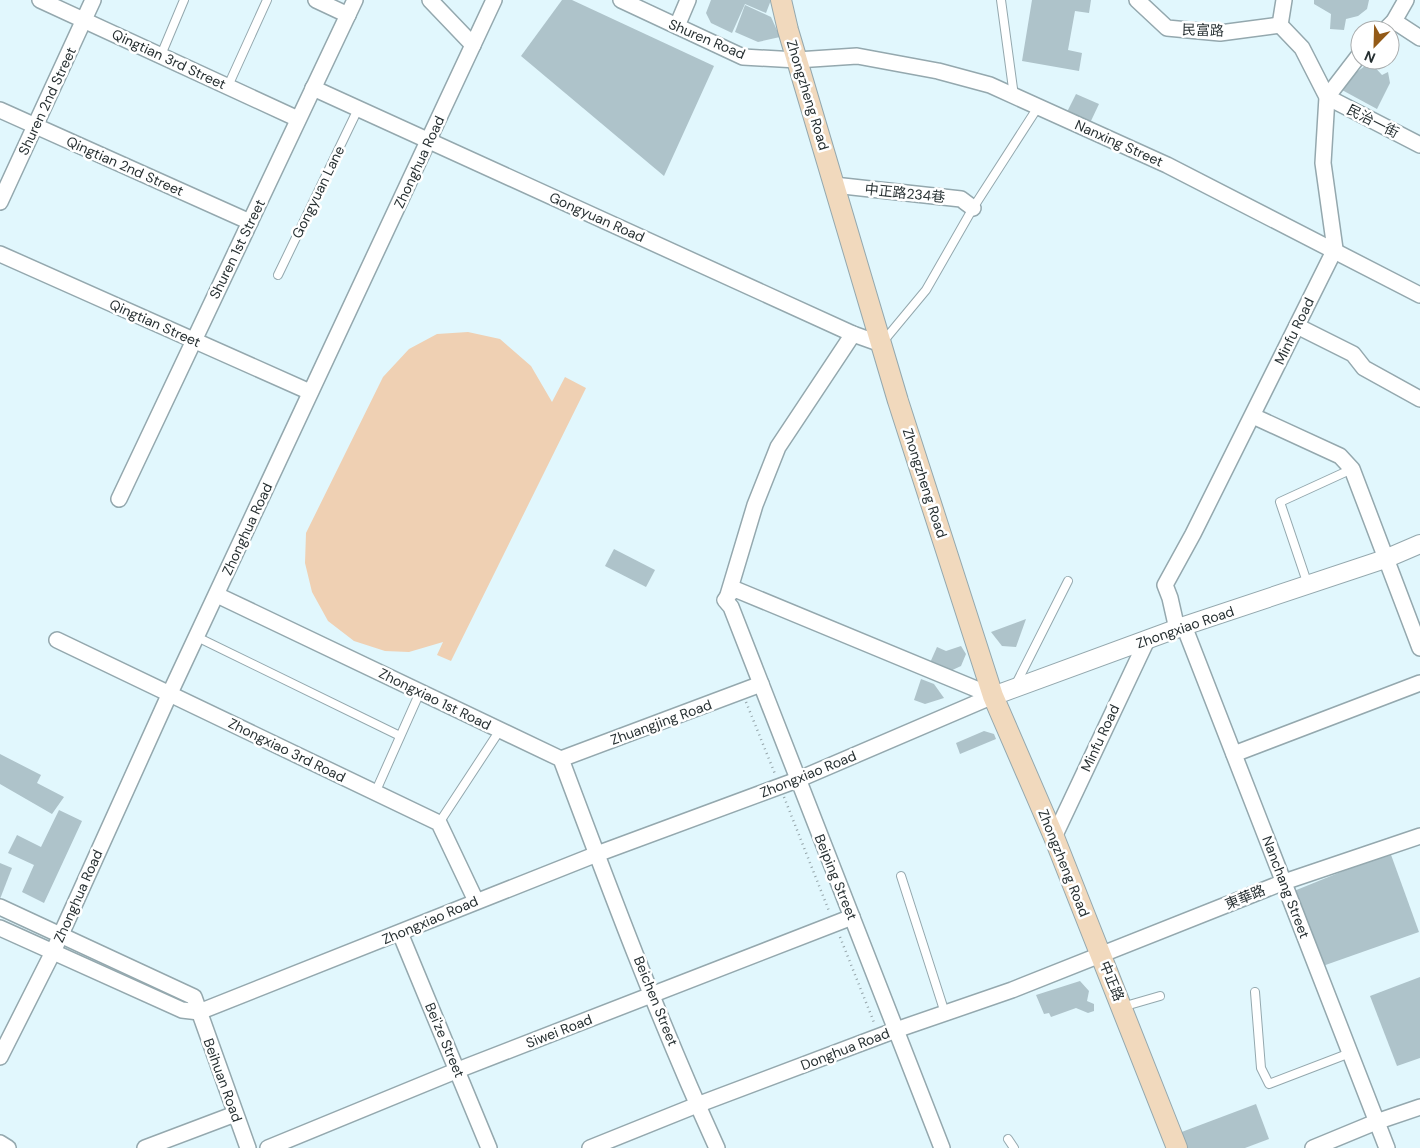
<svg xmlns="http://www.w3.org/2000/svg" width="1420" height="1148" viewBox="0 0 1420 1148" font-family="'DM Sans','Noto Sans TC',sans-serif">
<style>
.green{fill:#efd0b3}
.building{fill:#aec3ca}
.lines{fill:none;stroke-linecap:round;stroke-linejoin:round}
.service-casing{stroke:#94a8ae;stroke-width:10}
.minor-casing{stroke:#94a8ae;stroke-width:18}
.tertiary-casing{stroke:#94a8ae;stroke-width:20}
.secondary-casing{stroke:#94a8ae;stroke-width:22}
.path{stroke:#95a5aa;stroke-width:2.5;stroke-dasharray:1 4;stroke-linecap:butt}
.service{stroke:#fff;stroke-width:8}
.minor{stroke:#fff;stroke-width:15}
.tertiary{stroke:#fff;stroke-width:18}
.secondary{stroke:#f1d9bd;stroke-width:20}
.labels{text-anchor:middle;stroke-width:5;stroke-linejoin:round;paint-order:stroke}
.street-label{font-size:14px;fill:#273032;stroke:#fff}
</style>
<rect width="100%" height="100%" fill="#e1f7fd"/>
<!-- green -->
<path class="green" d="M468,332l32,7 31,27 21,36 13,-25 21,11 -135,273 -14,-6 6,-13 -34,10 -24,-1 -31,-10 -26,-20 -16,-29 -7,-29 1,-30 77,-156 26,-28 28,-15z"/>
<!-- building -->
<g class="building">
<path d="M562,0h10l142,66 -50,110 -143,-120z"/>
<path d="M711,0h60l-5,13 -21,-9 -13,29 -21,-10 -5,-10z"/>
<path d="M1032,0h59l-2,13 -14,-2 -7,39 14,3 -3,18 -57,-10z"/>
<path d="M1314,0h55l-2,9 -9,7 -12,3 -2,11 -14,-1 1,-15 -17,-10z"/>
<path d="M745,5l26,12 9,20 -22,5 -23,-10z"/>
<path d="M1370,62l12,13 6,-3 2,11 -13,26 -35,-19 6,-17 5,2z"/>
<path d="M1076,94l23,10 -9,19 -23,-11z"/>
<path d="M614,549l41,21 -9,17 -41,-21z"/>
<path d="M1026,619l-10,28 -14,-1 -11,-14z"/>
<path d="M961,646l5,8 -5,12 -15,7 -17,-8 8,-18 9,4z"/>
<path d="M921,679l13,5 10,14 -19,6 -11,-4z"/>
<path d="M984,731l10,3 2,5 -36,15 -4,-11z"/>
<path d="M0,754l41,21 -4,8 27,14 -12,17 -52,-30z"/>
<path d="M59,810l23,11 -38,82 -22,-11 12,-27 -26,-12 9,-18 24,12z"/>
<path d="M1390,852l29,80 -102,36 -28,-75z"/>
<path d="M0,863l12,5 -12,31z"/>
<path d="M1420,977v81l-23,8 -27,-70z"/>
<path d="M1080,981l9,10 -2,10 7,3v7l-6,2 -12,-5 -25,9 -2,-4 -5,1 -8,-19z"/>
<path d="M1256,1104l13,35 -24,9h-61l-5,-15z"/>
</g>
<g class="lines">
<!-- service casing -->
<g class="service-casing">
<g id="service">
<path d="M1001,0l13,96"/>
<path d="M161,55l23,-55"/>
<path d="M228,86l39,-86"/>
<path d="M278,275l80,-166"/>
<path d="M882,343l44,-53 47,-82 65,-101"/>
<path d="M1308,585l-28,-83 72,-33"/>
<path d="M197,637l203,99"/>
<path d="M1016,684l52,-103"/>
<path d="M375,793l45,-101"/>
<path d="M439,823l61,-93"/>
<path d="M901,876l44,137"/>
<path d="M1255,992l6,76 8,16 81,-31"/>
<path d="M1122,1007l38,-11"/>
<path d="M1008,1139l6,9"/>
</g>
</g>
<!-- minor casing -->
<g class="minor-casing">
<g id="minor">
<path d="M40,0l258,119"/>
<path d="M316,0l32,15"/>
<path d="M430,0l43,45"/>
<path d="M621,0l122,57 54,3 60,-4 81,15 52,14 177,80 253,130"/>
<path d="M1137,0l30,28 53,5 60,-8"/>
<path d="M1394,21l26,17"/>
<path d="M1280,25l4,-25"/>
<path d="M677,26l11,-26"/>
<path d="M1385,30l9,-9 12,-21"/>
<path d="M1360,54l-33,43 93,48"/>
<path d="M313,88l540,246 28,10"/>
<path d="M0,110l250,112"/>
<path d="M834,185l127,14 12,9"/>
<path d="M0,202l93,-202"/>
<path d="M0,254l310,138"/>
<path d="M1297,326l56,28 11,14 56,31"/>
<path d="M1253,416l87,40 12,13 68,179"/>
<path d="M119,499l236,-499"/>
<path d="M217,595l344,164c49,131 98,262 156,389"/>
<path d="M728,595l27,-90 23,-58 75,-113"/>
<path d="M1184,626l203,522"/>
<path d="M1177,629l-7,-31 -5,-13 28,-51 142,-285 -12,-86 4,-66 -25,-49 -22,-23"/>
<path d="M57,640l382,183 37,78"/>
<path d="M1234,754l186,-71"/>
<path d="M561,759l200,-75"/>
<path d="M1054,837l93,-197"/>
<path d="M0,907l194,90 54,151"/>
<path d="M0,928l182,82 17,2 398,-158 200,-74 196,-84"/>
<path d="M400,933l89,215"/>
<path d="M0,1057l53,-105 117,-259 324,-693"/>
<path d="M0,1143l8,5"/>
<path d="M145,1148l90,-34"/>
<path d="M268,1148l190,-78 394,-153"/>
<path d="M590,1148l107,-43 199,-75 116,-40 272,-108 136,-46"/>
<path d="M942,1148l-211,-541 -6,-7 7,-9 5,-1 256,106"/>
<path d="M1313,1148l63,-26 44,-15"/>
</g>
</g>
<!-- tertiary casing -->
<g class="tertiary-casing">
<path id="tertiary" d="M993,696l191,-70 201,-67 35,-15"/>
</g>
<!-- secondary casing -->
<g class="secondary-casing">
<path id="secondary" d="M781,0l7,30 110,371 95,295 61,141 123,311"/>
</g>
<!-- path -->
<g class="path">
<path d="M746,702l29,72"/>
<path d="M784,797l45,114"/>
<path d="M840,937l35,88"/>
</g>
<!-- service -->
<use href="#service" class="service"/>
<!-- minor -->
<use href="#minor" class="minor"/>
<!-- tertiary -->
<use href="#tertiary" class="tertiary"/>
<!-- secondary -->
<use href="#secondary" class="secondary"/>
</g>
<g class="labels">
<!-- street labels -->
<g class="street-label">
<text transform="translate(1203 30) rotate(2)" y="5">民富路</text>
<text transform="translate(707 39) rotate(23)" y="5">Shuren Road</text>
<text transform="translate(169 59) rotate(25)" y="5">Qingtian 3rd Street</text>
<text transform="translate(808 95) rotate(73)" y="5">Zhongzheng Road</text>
<text transform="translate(47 101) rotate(-65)" y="5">Shuren 2nd Street</text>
<text transform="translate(1373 121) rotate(27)" y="5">民治一街</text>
<text transform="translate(1119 143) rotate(24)" y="5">Nanxing Street</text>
<text transform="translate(419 162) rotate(-65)" y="5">Zhonghua Road</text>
<text transform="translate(125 166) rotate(24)" y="5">Qingtian 2nd Street</text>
<text transform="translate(318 192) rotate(-64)" y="5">Gongyuan Lane</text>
<text transform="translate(905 193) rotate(6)" y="5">中正路234巷</text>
<text transform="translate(597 217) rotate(24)" y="5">Gongyuan Road</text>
<text transform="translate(237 249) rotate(-64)" y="5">Shuren 1st Street</text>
<text transform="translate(155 323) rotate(24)" y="5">Qingtian Street</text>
<text transform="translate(1294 331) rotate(-64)" y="5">Minfu Road</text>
<text transform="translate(925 483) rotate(72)" y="5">Zhongzheng Road</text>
<text transform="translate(247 529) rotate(-65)" y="5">Zhonghua Road</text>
<text transform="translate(1185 627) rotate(-19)" y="5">Zhongxiao Road</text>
<text transform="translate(435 699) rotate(26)" y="5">Zhongxiao 1st Road</text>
<text transform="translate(661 722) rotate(-20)" y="5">Zhuangjing Road</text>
<text transform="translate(1100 738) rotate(-65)" y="5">Minfu Road</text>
<text transform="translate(287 750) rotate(26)" y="5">Zhongxiao 3rd Road</text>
<text transform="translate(808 774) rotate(-22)" y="5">Zhongxiao Road</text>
<text transform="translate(1064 863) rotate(68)" y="5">Zhongzheng Road</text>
<text transform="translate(836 877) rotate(68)" y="5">Beiping Street</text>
<text transform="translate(1286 887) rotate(69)" y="5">Nanchang Street</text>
<text transform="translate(78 896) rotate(-66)" y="5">Zhonghua Road</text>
<text transform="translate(1245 897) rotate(-22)" y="5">東華路</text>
<text transform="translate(430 920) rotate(-23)" y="5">Zhongxiao Road</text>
<text transform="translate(1112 981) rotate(68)" y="5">中正路</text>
<text transform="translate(656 1001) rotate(68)" y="5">Beichen Street</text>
<text transform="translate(559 1031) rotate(-21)" y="5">Siwei Road</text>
<text transform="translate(445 1040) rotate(67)" y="5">Bei'ze Street</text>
<text transform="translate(845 1049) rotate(-21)" y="5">Donghua Road</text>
<text transform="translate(223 1080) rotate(70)" y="5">Beihuan Road</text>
</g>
</g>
<!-- north arrow -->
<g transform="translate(1375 45) rotate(203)"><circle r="24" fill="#ffffff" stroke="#a9acad"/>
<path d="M0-4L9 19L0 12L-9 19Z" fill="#935a17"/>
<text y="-8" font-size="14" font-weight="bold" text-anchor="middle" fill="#273032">N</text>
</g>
</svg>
